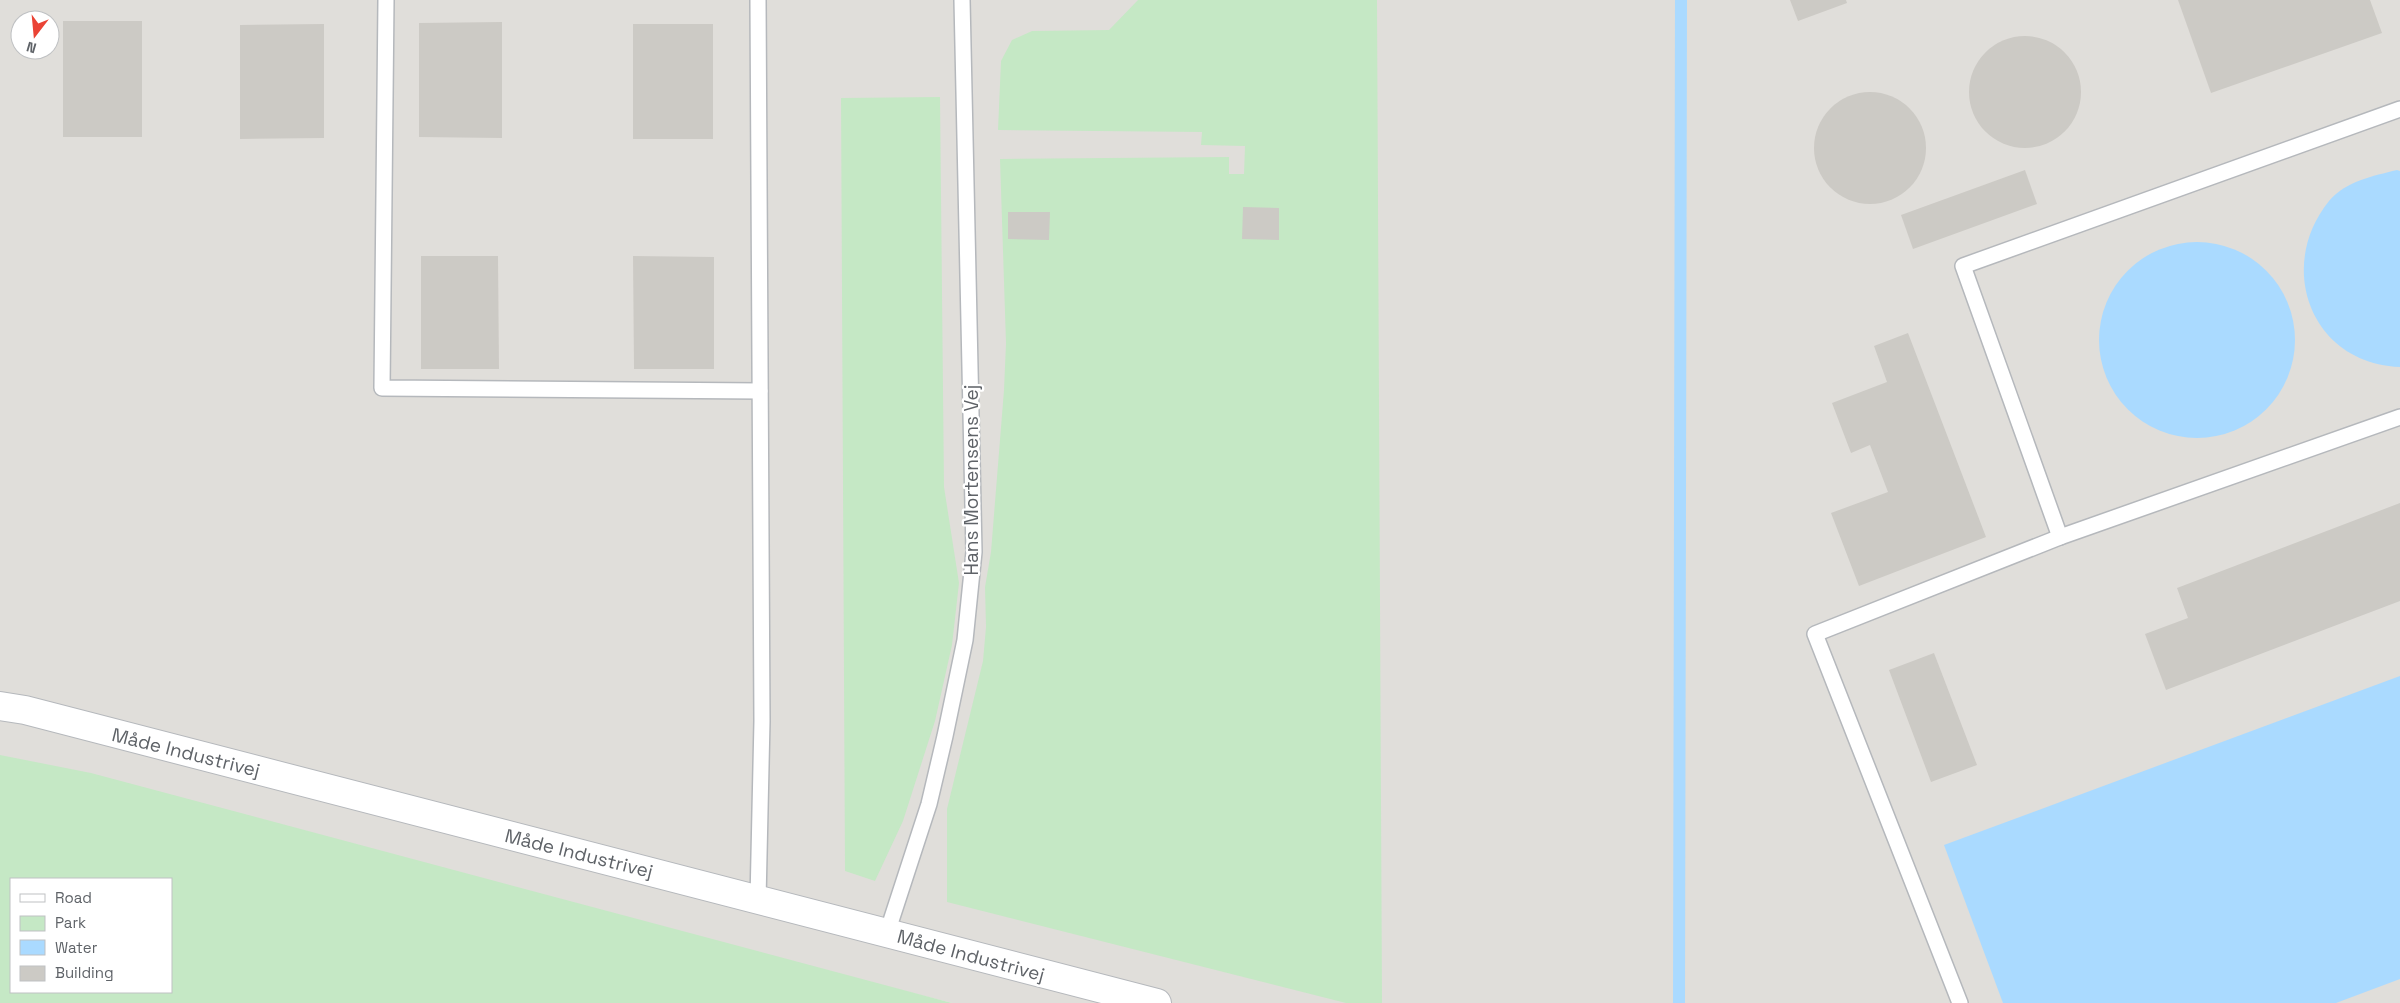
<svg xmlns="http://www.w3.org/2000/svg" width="2400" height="1003" viewBox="0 0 2400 1003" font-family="'Space Grotesk',sans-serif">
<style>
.industrial{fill:#e0deda;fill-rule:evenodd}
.green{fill:#c5e8c5;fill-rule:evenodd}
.water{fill:#aadaff}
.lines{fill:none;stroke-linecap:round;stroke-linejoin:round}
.stream{stroke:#aadaff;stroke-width:12}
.building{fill:#cccac5}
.service-casing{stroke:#b5b8bc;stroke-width:18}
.minor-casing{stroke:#b5b8bc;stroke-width:30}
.service{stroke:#fff;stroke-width:15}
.minor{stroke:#fff;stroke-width:28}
.labels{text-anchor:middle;stroke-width:4.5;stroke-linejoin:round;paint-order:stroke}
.street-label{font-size:19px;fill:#5f6368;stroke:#fff}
</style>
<rect width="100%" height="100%" fill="#f1efe8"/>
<!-- industrial -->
<path class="industrial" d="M0,0h2400v1003h-1448l-952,-240zM20,20h30v30h-30z"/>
<!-- green -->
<g class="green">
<path d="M1138,0h239l5,1003h-36l-399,-101v-93l36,-148 3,-34 -1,-40 6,-35 13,-162 2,-47 -6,-184 229,-2v17h15l1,-28 -44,-1 1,-13 -204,-2 3,-69 11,-21 20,-9 77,-1z"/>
<path d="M940,97l4,390 15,96 -7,62 -17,76 -32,100 -28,60 -30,-10 -4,-773z"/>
<path d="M0,755l91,18 861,230h-952zM171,879v113h-160v-113z"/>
</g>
<!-- water -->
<g class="water">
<path d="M2397,170l3,1v196c-88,-3 -125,-99 -71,-166 17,-20 44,-25 68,-31z"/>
<circle cx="2197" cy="340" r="98"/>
<path d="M2400,676v303l-64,24h-333l-59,-158z"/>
</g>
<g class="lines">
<!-- stream -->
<path class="stream" d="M1679,1003l2,-1003"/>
</g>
<!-- building -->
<g class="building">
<path d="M1790,0h56l1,3 -49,18z"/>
<path d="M2178,0h192l12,33 -171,60z"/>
<rect x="63" y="21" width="79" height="116"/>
<path d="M502,22v116l-83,-1v-114z"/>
<path d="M324,24v114l-84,1v-114z"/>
<rect x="633" y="24" width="80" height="115"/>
<circle cx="2025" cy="92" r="56"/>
<circle cx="1870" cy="148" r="56"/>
<path d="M2025,170l12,34 -124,45 -12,-34z"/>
<path d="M1243,207l36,1v32l-37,-1z"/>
<path d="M1008,212h42l-1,28 -41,-1z"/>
<path d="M421,256h77l1,113h-78z"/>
<path d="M633,256l81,1v112h-80z"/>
<path d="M1908,333l78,204 -127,49 -28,-73 57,-21 -18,-47 -19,8 -19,-50 55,-21 -13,-36z"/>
<path d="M2400,503v98l-234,89 -21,-56 43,-16 -11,-30z"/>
<path d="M1934,653l43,112 -46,17 -42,-112z"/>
</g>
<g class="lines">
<!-- service casing -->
<g class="service-casing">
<g id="service">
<path d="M386,0l-4,388 378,3"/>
<path d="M758,0l4,721 -4,179"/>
<path d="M2060,537l-97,-271 437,-157"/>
<path d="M887,933l42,-129 16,-68 20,-96 9,-88 -12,-552"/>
<path d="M1960,1003l-145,-369 245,-97 340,-120"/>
</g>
</g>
<!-- minor casing -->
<g class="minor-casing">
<path id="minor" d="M0,706l25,4 1132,293"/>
</g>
<!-- service -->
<use href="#service" class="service"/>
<!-- minor -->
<use href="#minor" class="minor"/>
</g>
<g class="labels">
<!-- street labels -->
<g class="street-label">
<text transform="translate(971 480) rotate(-90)" y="7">Hans Mortensens Vej</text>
<text transform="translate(186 752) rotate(14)" y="7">Måde Industrivej</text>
<text transform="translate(579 853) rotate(14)" y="7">Måde Industrivej</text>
<text transform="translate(971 955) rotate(15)" y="7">Måde Industrivej</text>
</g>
</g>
<!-- legend -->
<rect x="10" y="878" width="162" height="115" fill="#ffffff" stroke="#bfc1c3"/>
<rect x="20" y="894" width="25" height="8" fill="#ffffff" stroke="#bfc1c3"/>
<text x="55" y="903" font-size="15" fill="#5f6368">Road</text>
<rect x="20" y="916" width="25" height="15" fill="#c5e8c5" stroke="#bfc1c3"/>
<text x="55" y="928" font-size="15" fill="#5f6368">Park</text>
<rect x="20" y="940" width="25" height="15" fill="#aadaff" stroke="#bfc1c3"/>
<text x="55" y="953" font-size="15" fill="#5f6368">Water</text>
<rect x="20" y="966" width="25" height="15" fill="#cccac5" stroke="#bfc1c3"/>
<text x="55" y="978" font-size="15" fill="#5f6368">Building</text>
<!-- north arrow -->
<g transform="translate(35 35) rotate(196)"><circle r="24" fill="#ffffff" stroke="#bfc1c3"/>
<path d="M0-4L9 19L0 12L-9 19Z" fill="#ea4335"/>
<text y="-8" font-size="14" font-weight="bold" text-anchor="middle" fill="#5f6368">N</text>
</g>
</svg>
